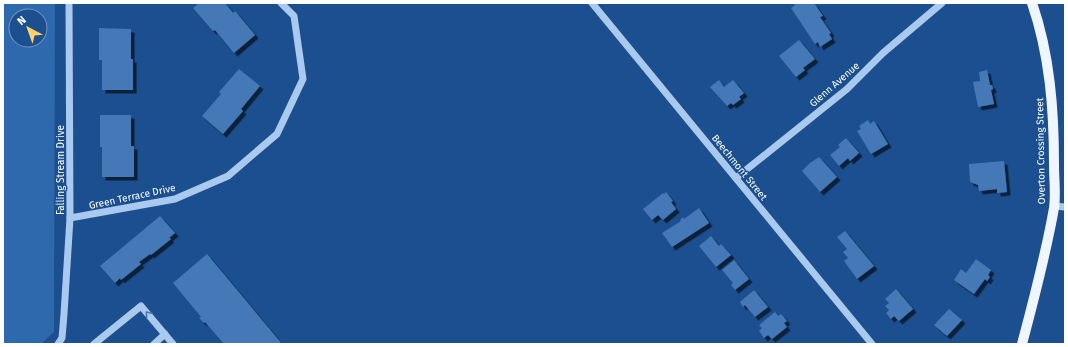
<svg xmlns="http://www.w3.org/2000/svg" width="1068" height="347" viewBox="0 0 1068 347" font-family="'Fira Sans',sans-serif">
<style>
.green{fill:#2e69ad;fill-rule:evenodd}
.building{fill:#4478b7;filter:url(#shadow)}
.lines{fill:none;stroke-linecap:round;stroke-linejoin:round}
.minor{stroke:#a9c9ee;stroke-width:7}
.major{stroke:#f0f6ff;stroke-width:10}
.oneway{stroke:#4674ac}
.labels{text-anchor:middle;stroke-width:3;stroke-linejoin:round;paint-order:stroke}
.street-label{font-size:10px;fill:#fff;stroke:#1b4f8f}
</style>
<defs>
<filter id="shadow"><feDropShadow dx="3.5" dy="3.5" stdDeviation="0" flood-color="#0009"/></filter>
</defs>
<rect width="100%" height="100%" fill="#1b4f8f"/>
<!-- green -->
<path class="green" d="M3,3h52l-1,329 -13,12h-38zM16,16h24v24h-24z"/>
<!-- building -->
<g class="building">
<path d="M199,3h26l8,10 2,-2 20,24 -21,18 -19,-23 -2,1 -20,-23z"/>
<path d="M797,3h17l9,13 -3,1 11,16 -2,1 3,5 -12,8 -2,-5 -3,2 -24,-36z"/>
<path d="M99,28l32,1v30h2v31h-31v-30h-3z"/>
<path d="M799,40l16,19 -12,9 2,2 -9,7 -17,-21z"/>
<path d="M239,69l21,17 -19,23 2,2 -20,23 -21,-18 19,-22 -2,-2z"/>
<path d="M987,70l3,15h2l1,4 -2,1 3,14 -16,3 -5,-25 7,-1 -1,-9z"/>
<path d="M719,80l5,7 9,-7 11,13 -5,4 2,2 -8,6 -2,-2 -4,3 -17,-19z"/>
<path d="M100,115h31v31h3v31h-32v-30h-2z"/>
<path d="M868,120l2,4 4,-3 14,23 -17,10 -14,-23 4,-2 -2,-3z"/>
<path d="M846,138l13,15 -9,8 -2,-3 -9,8 -9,-11 10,-8 -2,-2z"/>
<path d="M819,157l18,20 -17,15 -18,-21 8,-8z"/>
<path d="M1004,161l3,31 -10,1v-4l-18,2 -1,-6 -8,-3 -1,-18z"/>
<path d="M666,192l7,9 -2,1 5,7 -13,11 -5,-5 -6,5 -9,-11 20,-16 1,1z"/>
<path d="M699,208l10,15 -37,24 -10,-14 19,-12 -1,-1 3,-3 1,2z"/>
<path d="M160,216l15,17 -6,5 2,1 -20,16 -1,-1 -11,8 2,2 -20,16 -1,-2 -5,5 -15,-17z"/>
<path d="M845,231l29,35 -17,13 -13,-18 4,-3 -5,-6 4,-3 -10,-12z"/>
<path d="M711,236l8,10 2,-2 10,11 -15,12 -17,-21z"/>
<path d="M207,254l75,90h-58l-19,-22 -1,1 -5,-5 2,-1 -28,-34z"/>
<path d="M976,259l15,11 -3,5 2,2 -3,4 -2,-2 -11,15 -20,-14 7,-11 5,4z"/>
<path d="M734,260l15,19 -14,11 -4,-5 2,-2 -11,-13z"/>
<path d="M896,289l17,20 -14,12 -5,-5 -3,3 -5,-6 3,-3 -4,-4 4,-3 -4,-4z"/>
<path d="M754,290l14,17 -13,10 -10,-12 -2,2 -3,-5z"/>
<path d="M949,309l13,11 -15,16 -13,-11z"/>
<path d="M775,312l3,4 3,-2 6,7 -3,2 3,4 -15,12 -4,-4 -4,3 -5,-7 3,-3 -3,-3z"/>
</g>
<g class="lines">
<!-- minor -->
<g class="minor">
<path d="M592,3l280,341"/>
<path d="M736,178l111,-89 36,-36 59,-50"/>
<path d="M1054,206l11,1"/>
<path d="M70,218l105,-19 53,-23 49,-42 26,-55 -9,-63 -13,-13"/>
<path d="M58,344l4,-6 2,-24 6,-96 -1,-215"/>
<path d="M94,344l47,-38 32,38"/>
<path d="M154,344l11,-10"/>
</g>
<!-- major -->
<path class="major" d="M1022,344c12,-45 24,-90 32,-136 2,-14 0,-29 0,-43 0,-55 -4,-110 -22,-162"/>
</g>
<!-- one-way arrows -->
<defs><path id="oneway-chevron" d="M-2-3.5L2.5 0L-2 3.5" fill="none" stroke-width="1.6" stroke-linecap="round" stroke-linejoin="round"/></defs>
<use class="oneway" href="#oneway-chevron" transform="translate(148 314) rotate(-130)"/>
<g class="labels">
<!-- street labels -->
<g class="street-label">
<text transform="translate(834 84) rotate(-41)" y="4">Glenn Avenue</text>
<text transform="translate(1040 151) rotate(-91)" y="4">Overton Crossing Street</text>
<text transform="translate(740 167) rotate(51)" y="4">Beechmont Street</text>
<text transform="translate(60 170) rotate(-90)" y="4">Falling Stream Drive</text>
<text transform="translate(132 196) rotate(-12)" y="4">Green Terrace Drive</text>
</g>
</g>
<!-- border -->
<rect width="1068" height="347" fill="none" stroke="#ffffff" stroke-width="8"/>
<!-- north arrow -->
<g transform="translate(28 28) rotate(319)"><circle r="19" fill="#1b4f8f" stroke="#7695bc"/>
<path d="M0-3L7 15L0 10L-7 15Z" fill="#ffd166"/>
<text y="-6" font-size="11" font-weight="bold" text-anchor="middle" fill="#ffffff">N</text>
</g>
</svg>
